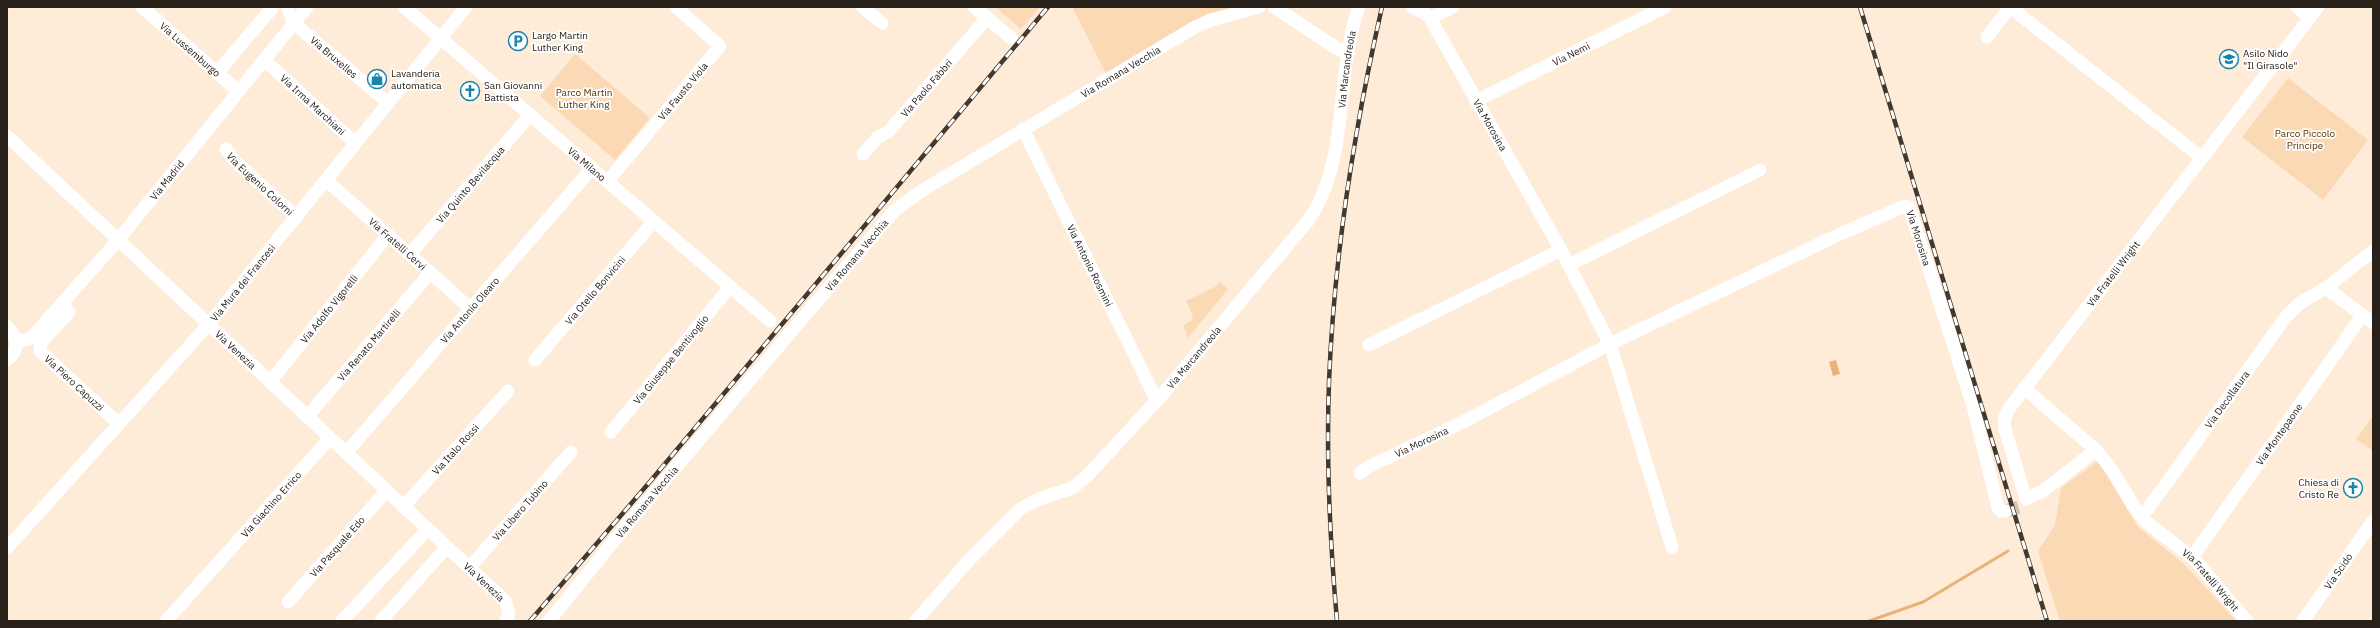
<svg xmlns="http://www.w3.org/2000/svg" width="2380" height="628" viewBox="0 0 2380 628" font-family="'IBM Plex Sans',sans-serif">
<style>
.green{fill:#fbd9b5}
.water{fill:#e9b378}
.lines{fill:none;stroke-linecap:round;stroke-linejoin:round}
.stream{stroke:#e9b378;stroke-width:3}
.minor-tunnel{stroke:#d3c3b2;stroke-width:13;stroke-dasharray:13 6;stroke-linecap:butt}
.minor{stroke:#fff;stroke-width:13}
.rail-casing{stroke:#413930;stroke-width:4.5}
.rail{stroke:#fff;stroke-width:3;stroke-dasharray:9;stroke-linecap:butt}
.labels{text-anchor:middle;stroke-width:3.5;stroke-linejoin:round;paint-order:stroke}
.poi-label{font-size:10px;fill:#28211a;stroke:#fff;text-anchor:start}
.street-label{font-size:10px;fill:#28211a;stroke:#fff}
.park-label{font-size:10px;fill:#543100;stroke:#fff}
</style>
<rect width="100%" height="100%" fill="#feecd8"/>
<!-- green -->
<g class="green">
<path d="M995,7h45l-19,22z"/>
<path d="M1072,7h188l-58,17 -93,55z"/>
<path d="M575,54l75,64 -35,42 -75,-64z"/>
<path d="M2288,78l80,62 -45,60 -81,-63z"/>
<path d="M1220,282l8,7 -40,49 -5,-12 9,-6 1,-4 -7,-15 29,-14z"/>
<path d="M2373,416v35l-17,-12z"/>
<path d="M2098,461l40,66 47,38 51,56h-176l-22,-70 17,-26 6,-37z"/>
</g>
<!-- water -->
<path class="water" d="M1836,360l4,14 -7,2 -4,-14z"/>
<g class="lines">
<!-- stream -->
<path class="stream" d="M1869,621l54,-19 85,-51"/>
<!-- minor-tunnel -->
<path class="minor-tunnel" d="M2006,511l13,-4"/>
<!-- minor -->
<g class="minor">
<path id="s1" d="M142,7l96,84"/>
<path id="s2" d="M287,7l7,16 93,79"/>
<path id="s3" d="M404,7l366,314"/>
<path d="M862,7l20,16"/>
<path d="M974,7l37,31"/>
<path d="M1274,7l67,44 8,1"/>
<path id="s4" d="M1412,7l11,5 7,6 131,232 49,94 230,-110 65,-28 4,1 64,199 25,102 3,3h5"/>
<path d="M2010,7l192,151"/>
<path d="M2297,7l13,11"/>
<path d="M1430,18l23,-11"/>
<path d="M1987,37l23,-30"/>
<path id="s5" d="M271,66l84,77"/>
<path d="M217,73l56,-66"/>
<path id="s6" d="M1476,101l189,-94"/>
<path id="s7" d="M1023,129l134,272"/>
<path id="s8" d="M7,136l499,466 3,12 -3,7"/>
<path id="s9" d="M226,149l7,10 63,58"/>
<path id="s10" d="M863,154l14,-16 12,-7 98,-113"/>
<path id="s11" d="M326,180l144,128"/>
<path id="s12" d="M608,181l112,-135 -44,-39"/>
<path id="s13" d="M410,254l120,-139"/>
<path d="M1569,265l191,-95"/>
<path d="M2326,288l47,35"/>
<path id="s14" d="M61,304l8,8 -28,31 -1,8 79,73"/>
<path d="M7,326c11,11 13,24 0,34"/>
<path id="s15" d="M17,342l12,-3 5,-4 84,-95 189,-233"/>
<path d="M1369,345l192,-95"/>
<path id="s16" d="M535,360l119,-139"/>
<path id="s17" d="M270,382l118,-147"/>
<path d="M2024,388l72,62"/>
<path id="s18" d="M307,417l123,-144"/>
<path id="s19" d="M611,432l119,-145"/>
<path id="s20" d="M346,453l246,-285"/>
<path id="s21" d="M1360,473l8,-6 95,-45 147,-78 62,203"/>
<path id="s22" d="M2026,499l-21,-70 -1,-9 4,-10 310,-403"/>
<path id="s23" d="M2026,499l17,-8 53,-41 17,21 21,36 11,14 48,37 54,63"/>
<path id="s24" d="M403,507l105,-116"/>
<path id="s25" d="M2142,517l144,-200 14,-14 26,-15 47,-37"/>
<path id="s26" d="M7,548l202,-224 257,-317"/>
<path id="s27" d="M2196,552l166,-236"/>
<path id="s28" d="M469,568l102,-116"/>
<path id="s29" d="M288,602l98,-111"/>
<path id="s30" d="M166,621l164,-183"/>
<path d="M342,621l85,-91"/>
<path d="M381,621l65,-73"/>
<path id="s31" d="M549,621l82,-101 263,-309 29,-21 272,-163 16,-7 48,-13"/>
<path id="s32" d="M916,621l52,-60 52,-52 19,-10 33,-11 14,-11 75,-81 147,-175c43,-62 26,-146 51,-214"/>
<path id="s33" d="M2303,621l70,-100"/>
</g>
<!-- rail casing -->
<g class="rail-casing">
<g id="rail">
<path d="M1860,7l187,614"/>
<path d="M530,621l118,-137 400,-477"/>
<path d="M1337,621c-7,-79 -11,-159 -8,-239 5,-127 25,-252 53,-375"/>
</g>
</g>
<!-- rail -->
<use href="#rail" class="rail"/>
</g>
<!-- icons -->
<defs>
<g id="parking-ring" transform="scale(1)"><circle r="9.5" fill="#fff" stroke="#1984ac" stroke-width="1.5"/><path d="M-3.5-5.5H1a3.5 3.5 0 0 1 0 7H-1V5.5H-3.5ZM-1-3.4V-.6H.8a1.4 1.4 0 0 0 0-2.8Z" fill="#1984ac"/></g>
<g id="school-ring" transform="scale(1)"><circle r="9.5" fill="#fff" stroke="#1984ac" stroke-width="1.5"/><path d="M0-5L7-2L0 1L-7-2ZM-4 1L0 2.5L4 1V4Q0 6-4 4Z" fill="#1984ac"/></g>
<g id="shop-ring" transform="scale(1)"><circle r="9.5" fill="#fff" stroke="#1984ac" stroke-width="1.5"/><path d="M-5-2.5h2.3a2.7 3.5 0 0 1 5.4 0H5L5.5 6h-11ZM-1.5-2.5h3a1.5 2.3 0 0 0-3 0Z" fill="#1984ac"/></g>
<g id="church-ring" transform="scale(1)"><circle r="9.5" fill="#fff" stroke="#1984ac" stroke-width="1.5"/><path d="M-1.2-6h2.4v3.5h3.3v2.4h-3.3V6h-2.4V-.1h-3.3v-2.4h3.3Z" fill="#1984ac"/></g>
</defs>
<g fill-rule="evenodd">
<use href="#parking-ring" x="518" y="41"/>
<use href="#school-ring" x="2229" y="59"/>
<use href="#shop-ring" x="377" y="79"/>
<use href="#church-ring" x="470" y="91"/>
<use href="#church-ring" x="2353" y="488"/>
</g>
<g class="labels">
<!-- poi labels -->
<g class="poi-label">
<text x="532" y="39">Largo Martin<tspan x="532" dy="12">Luther King</tspan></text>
<text x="2243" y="57">Asilo Nido<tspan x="2243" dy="12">"Il Girasole"</tspan></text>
<text x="391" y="77">Lavanderia<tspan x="391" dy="12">automatica</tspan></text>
<text x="484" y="89">San Giovanni<tspan x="484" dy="12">Battista</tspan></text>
<text x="2339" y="486" text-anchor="end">Chiesa di<tspan x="2339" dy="12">Cristo Re</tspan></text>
</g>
<!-- street labels -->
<g class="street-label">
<text dy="4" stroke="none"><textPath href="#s1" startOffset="64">Via Lussemburgo</textPath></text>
<text dy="4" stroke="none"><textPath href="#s6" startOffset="106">Via Nemi</textPath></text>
<text dy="4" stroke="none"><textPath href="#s2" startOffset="70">Via Bruxelles</textPath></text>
<text dy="4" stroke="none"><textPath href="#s32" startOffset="724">Via Marcandreola</textPath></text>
<text dy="4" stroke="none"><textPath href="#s31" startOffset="802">Via Romana Vecchia</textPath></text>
<text dy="4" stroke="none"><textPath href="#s10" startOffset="92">Via Paolo Fabbri</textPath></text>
<text dy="4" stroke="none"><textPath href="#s12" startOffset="117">Via Fausto Viola</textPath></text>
<text dy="4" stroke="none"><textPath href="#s5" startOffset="57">Via Irma Marchiani</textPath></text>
<text dy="4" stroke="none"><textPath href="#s4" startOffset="144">Via Morosina</textPath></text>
<text dy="4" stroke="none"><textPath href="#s3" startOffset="241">Via Milano</textPath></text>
<text dy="4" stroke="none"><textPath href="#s15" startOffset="223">Via Madrid</textPath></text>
<text dy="4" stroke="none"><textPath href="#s9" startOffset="49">Via Eugenio Colorni</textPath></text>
<text dy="4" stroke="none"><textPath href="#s13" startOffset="92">Via Quinto Bevilacqua</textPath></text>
<text dy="4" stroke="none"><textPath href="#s4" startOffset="756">Via Morosina</textPath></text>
<text dy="4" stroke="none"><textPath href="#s11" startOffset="96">Via Fratelli Cervi</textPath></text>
<text dy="4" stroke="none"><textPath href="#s31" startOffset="478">Via Romana Vecchia</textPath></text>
<text dy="4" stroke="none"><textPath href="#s7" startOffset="152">Via Antonio Rosmini</textPath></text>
<text dy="4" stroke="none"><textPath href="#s22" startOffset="265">Via Fratelli Wright</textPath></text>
<text dy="4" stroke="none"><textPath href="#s26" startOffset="355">Via Mura dei Francesi</textPath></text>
<text dy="4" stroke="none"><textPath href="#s16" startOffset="92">Via Otello Bonvicini</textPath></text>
<text dy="4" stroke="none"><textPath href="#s17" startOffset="94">Via Adolfo Vigorelli</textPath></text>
<text dy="4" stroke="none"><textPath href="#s20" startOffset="189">Via Antonio Olearo</textPath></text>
<text dy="4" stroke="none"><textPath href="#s18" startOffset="95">Via Renato Martirelli</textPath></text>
<text dy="4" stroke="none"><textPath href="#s8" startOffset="313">Via Venezia</textPath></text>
<text dy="4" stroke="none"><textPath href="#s32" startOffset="388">Via Marcandreola</textPath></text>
<text dy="4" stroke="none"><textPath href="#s19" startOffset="94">Via Giuseppe Bentivoglio</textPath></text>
<text dy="4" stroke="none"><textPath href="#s14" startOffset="108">Via Piero Capuzzi</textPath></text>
<text dy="4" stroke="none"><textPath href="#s25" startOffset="145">Via Decollatura</textPath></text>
<text dy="4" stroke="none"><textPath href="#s27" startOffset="144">Via Montepaone</textPath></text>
<text dy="4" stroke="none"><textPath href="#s21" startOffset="69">Via Morosina</textPath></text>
<text dy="4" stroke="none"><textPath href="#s24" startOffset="78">Via Italo Rossi</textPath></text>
<text dy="4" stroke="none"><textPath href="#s31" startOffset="154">Via Romana Vecchia</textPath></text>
<text dy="4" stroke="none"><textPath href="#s30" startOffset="157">Via Giachino Errico</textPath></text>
<text dy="4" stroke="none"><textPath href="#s28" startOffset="77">Via Libero Tubino</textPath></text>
<text dy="4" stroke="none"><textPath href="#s29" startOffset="74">Via Pasquale Edo</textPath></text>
<text dy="4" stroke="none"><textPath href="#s33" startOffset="61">Via Scido</textPath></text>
<text dy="4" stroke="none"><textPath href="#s23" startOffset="261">Via Fratelli Wright</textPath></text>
<text dy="4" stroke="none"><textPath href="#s8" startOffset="653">Via Venezia</textPath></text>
</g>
<!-- park labels -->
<g class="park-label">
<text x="584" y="96">Parco Martin<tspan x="584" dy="12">Luther King</tspan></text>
<text x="2305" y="137">Parco Piccolo<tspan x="2305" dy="12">Principe</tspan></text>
</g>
</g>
<!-- border -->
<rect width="2380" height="628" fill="none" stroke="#28211a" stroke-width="16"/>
</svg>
